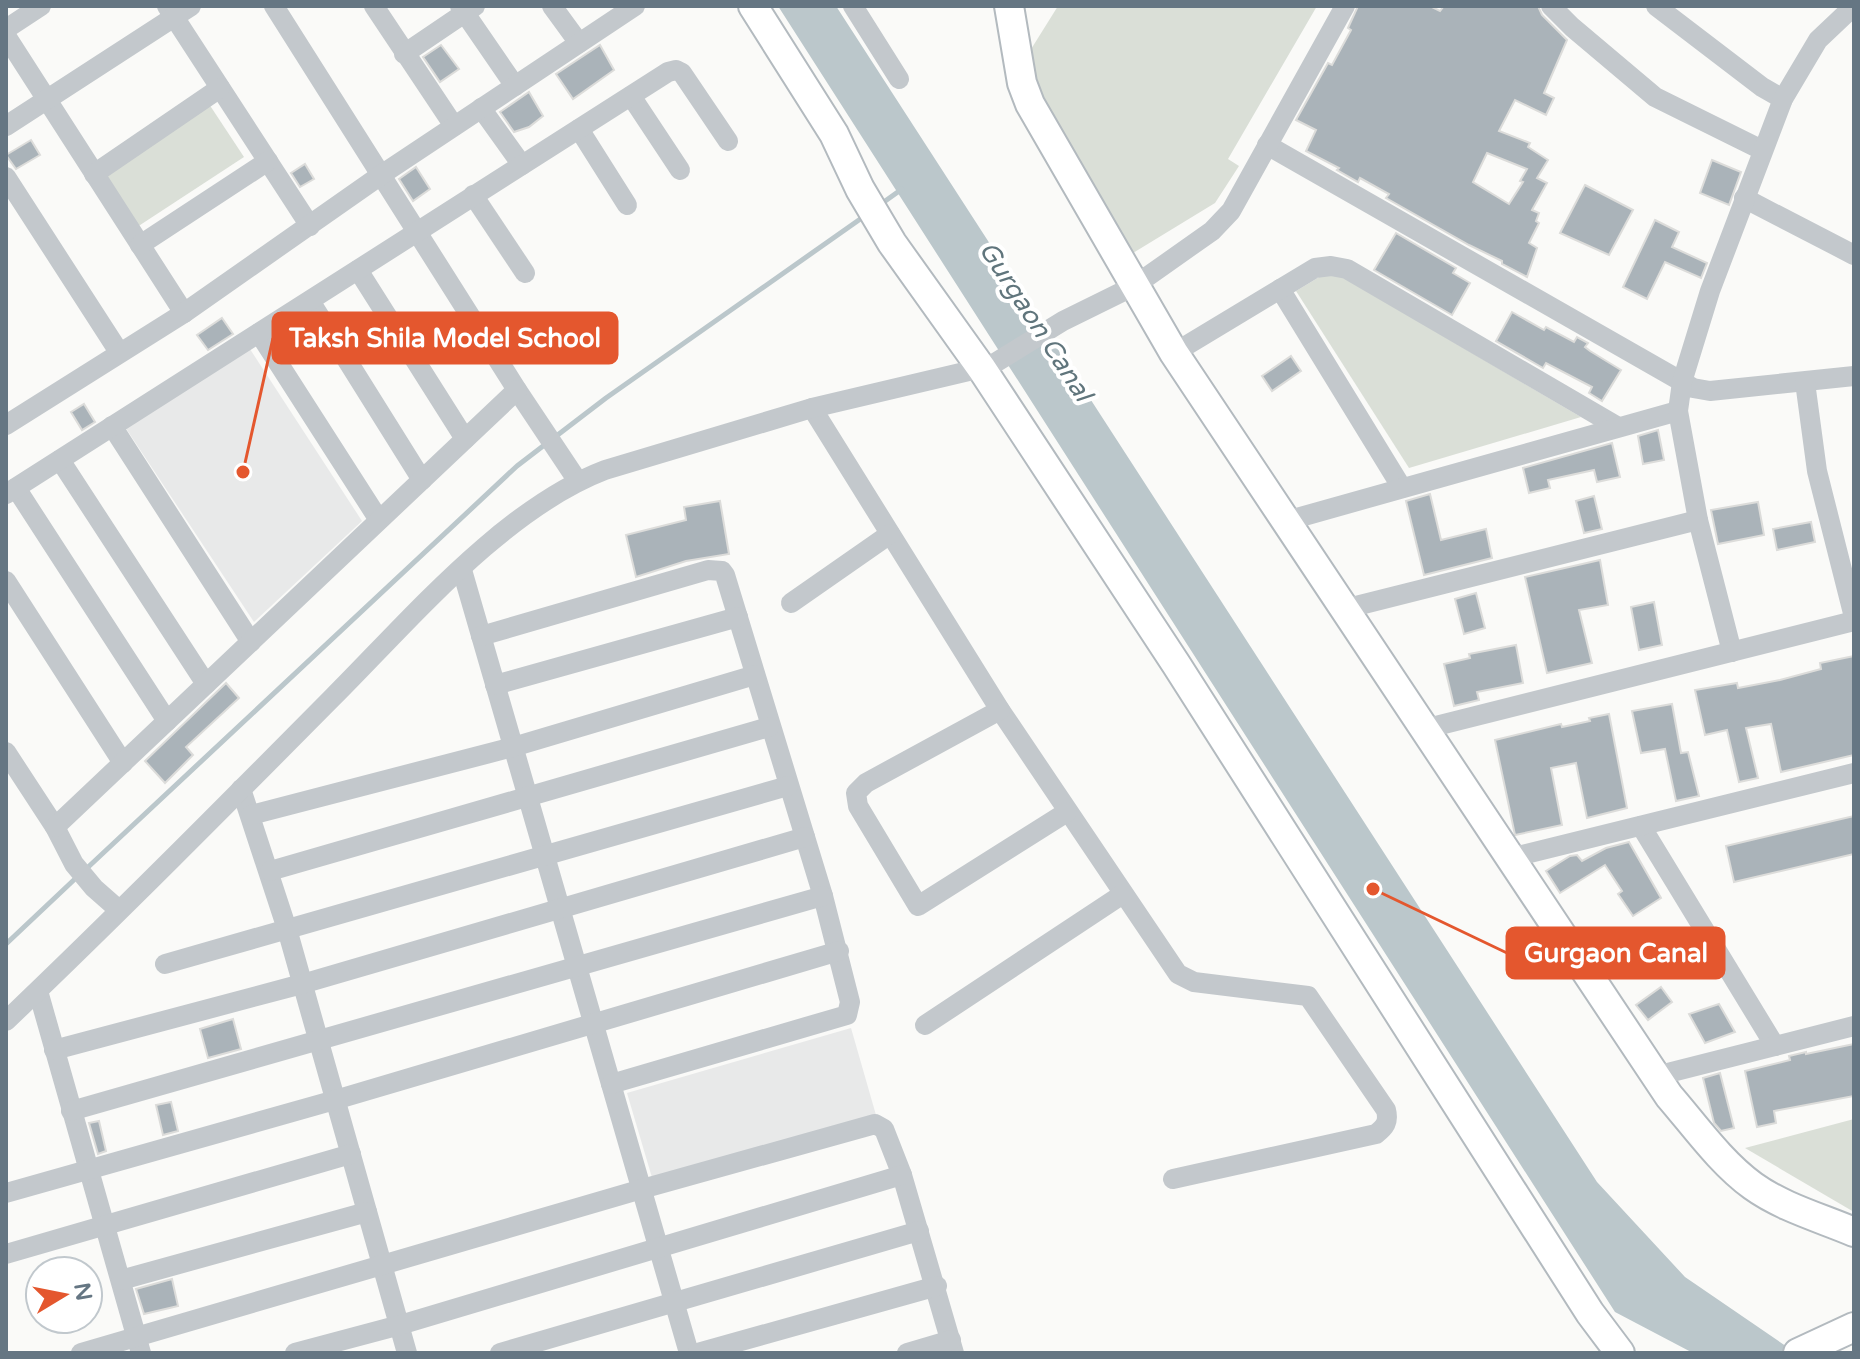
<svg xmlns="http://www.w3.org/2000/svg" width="1860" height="1359" viewBox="0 0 1860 1359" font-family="'Varela Round',sans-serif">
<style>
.built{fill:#e8e9e9}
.green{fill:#dadfd7}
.water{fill:#bbc7cb}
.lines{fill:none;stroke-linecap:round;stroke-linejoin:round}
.stream{stroke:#bbc7cb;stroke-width:5}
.building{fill:#aab3b9;stroke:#dcdcda;stroke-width:2;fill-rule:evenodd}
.secondary-casing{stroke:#b3babf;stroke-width:32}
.street{stroke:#c3c8cc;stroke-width:20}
.secondary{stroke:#fff;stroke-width:28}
.labels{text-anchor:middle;stroke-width:8;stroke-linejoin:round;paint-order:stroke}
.water-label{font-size:26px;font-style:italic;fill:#60757c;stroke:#fff}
.leader{fill:none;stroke:#e4572e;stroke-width:3}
.callout-dot{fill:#e4572e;stroke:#fff;stroke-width:3}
.callout{fill:#e4572e;stroke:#e4572e;stroke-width:3}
.callout-label{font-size:26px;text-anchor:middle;font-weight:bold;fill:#fff}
</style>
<rect width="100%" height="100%" fill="#fafaf8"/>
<!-- built -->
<g class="built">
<path d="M246,343l116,178 -108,101 -131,-198z"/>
<path d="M851,1028l25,87 -223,66 -26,-88z"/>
</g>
<!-- green -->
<g class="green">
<path d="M1058,6h259l-89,153 11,7 -24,37 -82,50 -110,-191z"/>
<path d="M207,101l37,56 -110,72 -36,-56z"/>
<path d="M1331,270l250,147 -172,51 -113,-177z"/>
<path d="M1854,1119v93l-109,-64z"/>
</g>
<!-- water -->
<path class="water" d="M778,6h58l761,1176 88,95 111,76h-103l-78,-41z"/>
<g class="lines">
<!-- stream -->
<g class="stream">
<path d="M881,204l21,-15"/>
<path d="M555,437l51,-39 260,-183"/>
<path d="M85,870l432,-404 30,-23"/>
<path d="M6,944l71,-67"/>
</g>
</g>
<!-- building -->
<g class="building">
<path d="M1358,6h72l10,5 4,-5h94l4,9 25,25 -23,53 10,5 -8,17 -31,-15 -16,31 31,12 -2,4 20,13 -11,18 10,5 -15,27 7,3 -3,8 3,2 -10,20 8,5 -10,29 -25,-13v-3l-33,-16 -83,-47 3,-4 -29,-16 -2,4 -21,-12 2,-2 -33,-17 10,-21 -20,-10 32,-57 4,2 19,-35 -3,-2zM1487,153l40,16 -7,12 3,1 -14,22 -36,-22z"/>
<path d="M441,45l18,24 -19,13 -17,-25z"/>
<path d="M600,45l14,25 -41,29 -17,-25z"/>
<path d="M529,92l14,24 -14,11 -15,5 -14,-20z"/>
<path d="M31,140l9,15 -24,14 -10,-14z"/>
<path d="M1712,160l29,12 -12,33 -29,-12z"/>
<path d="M305,164l9,15 -14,8 -9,-14z"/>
<path d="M416,167l14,22 -17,12 -14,-22z"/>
<path d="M1585,185l48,25 -24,45 -49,-22z"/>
<path d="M1655,220l24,12 -7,15 35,16 -6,15 -36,-16 -18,37 -24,-12z"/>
<path d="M1396,233l60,35 -3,5 17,10 -18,32 -78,-45z"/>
<path d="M1512,312l32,18 2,-3 28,15 3,-5 11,6 -3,4 5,4 31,19 -19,31 -13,-8 3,-6 -46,-24 -3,5 -47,-27z"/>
<path d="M222,318l11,16 -25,16 -11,-15z"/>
<path d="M1291,356l10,15 -29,20 -10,-15z"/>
<path d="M84,404l11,18 -13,8 -11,-18z"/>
<path d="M1658,430l6,30 -21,4 -5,-28z"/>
<path d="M1612,443l8,34 -23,5 -3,-12 -46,10 2,8 -21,5 -6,-25z"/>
<path d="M1430,494l11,46 45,-11 6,29 -68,17 -18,-74z"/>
<path d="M1594,496l8,33 -18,4 -8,-32z"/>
<path d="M720,501l9,53 -43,7 -50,16 -10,-42 60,-15 -2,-13z"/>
<path d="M1758,502l6,33 -46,9 -7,-34z"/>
<path d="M1811,522l4,20 -38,8 -4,-21z"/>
<path d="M1600,560l8,45 -29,5 13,53 -45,10 -22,-96z"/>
<path d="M1476,593l9,35 -21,6 -9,-35z"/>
<path d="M1654,602l8,43 -23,5 -8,-43z"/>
<path d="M1516,645l7,38 -46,9 2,8 -25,6 -10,-42 26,-6 -1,-4z"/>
<path d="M1854,656v99l-73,17 -10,-48 -25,4 12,50 -19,4 -12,-52 -22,5 -10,-45 42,-7 1,5 42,-8 41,-11 -1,-6z"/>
<path d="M226,683l13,15 -53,49 7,8 -28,28 -20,-22z"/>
<path d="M1672,704l9,49 7,-1 11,44 -23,5 -11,-52 -24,4 -9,-42z"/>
<path d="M1609,714l18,94 -40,10 -11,-55 -25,5 11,57 -47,10 -20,-95 66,-16 1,3 28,-6 -1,-3z"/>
<path d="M1854,816v38l-120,28 -8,-36z"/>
<path d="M1629,842l32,56 -28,18 -15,-22 4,-3 -17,-26 -45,28 -14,-22 24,-15 7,-1 5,6 24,-13z"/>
<path d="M1661,987l11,15 -24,18 -12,-15z"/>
<path d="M1719,1004l16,28 -30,11 -16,-29z"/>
<path d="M233,1019l8,30 -33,9 -8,-29z"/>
<path d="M1854,1044v52l-80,15 2,12 -19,4 -12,-56 45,-11 -1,-4 17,-4v2z"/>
<path d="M1720,1073l14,55 -13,3 -7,-8 -11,-45z"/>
<path d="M171,1102l7,29 -15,4 -7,-30z"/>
<path d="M99,1121l7,30 -8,3 -9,-31z"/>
<path d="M172,1279l6,27 -34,8 -8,-25z"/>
</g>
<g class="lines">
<!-- secondary casing -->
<g class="secondary-casing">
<g id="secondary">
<path d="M753,6l81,128 26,55 32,54 90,126 194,295 414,649 30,40"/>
<path d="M1009,6l13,77 8,21 144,249 495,743c26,30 52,67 84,90 29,21 68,32 101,46"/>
<path d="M1798,1353l56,-26"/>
</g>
</g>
<!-- street -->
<g class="street">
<path d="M167,6l143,220"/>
<path d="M274,6l243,384 60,90"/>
<path d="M374,6l80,120"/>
<path d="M460,6l55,80"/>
<path d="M552,6l27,37"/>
<path d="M853,6l46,73"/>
<path d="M1551,6l21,21 83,70 107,53"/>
<path d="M1656,6l106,81 21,12"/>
<path d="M6,29l35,-23"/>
<path d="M6,36l178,277"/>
<path d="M404,54l71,-48"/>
<path d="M631,96l49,74"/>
<path d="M481,108l41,57"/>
<path d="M6,126l185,-120"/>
<path d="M579,129l48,76"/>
<path d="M1267,145l426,243 17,3 144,-15"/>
<path d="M94,174l126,-86"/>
<path d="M6,177l113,175"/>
<path d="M473,195l52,78"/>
<path d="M1744,198l110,57"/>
<path d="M140,245l128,-84"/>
<path d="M358,270l107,169"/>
<path d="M1280,289l122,199"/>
<path d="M310,301l112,179"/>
<path d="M259,333l120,187"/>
<path d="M1174,353l141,-85 16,-2 16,3 271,158"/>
<path d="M1805,382l12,89 37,146"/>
<path d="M812,408l188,302 178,264 16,8 114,14 78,114c3,12 -1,17 -10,24l-203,45"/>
<path d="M6,425l178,-112 197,-138 254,-169"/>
<path d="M112,426l139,216"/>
<path d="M60,460l146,224"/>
<path d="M16,488l151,233"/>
<path d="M6,494l662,-422 8,-2 6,3 46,68"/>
<path d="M1286,521l392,-110"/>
<path d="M462,570l227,783"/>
<path d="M6,581l117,182"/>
<path d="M791,603l99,-69"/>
<path d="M1344,609l354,-89"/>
<path d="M481,636l227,-66 14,1 3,4 98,321 27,106 -3,13 -236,69"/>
<path d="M1732,652l-34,-132 -20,-109 4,-29 28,-91 73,-192 35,-59 36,-34"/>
<path d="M495,685l243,-68"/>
<path d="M1000,710l-134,73 -10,10 2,13 60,100 149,-94"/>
<path d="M1424,729l430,-108"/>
<path d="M6,752l49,75 19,37 20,24 25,22"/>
<path d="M241,789l46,140 120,424"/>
<path d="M251,815l262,-68 242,-72"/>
<path d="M1641,826l134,220"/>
<path d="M55,827l462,-437"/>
<path d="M1510,858l344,-85"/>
<path d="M270,871l499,-144"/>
<path d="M165,964l623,-178"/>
<path d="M38,991l103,362"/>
<path d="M6,1021c111,-106 219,-215 327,-324 77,-77 170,-188 272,-227l207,-62 178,-42 73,-45 71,-35 78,-55 19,-20 114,-205"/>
<path d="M925,1025l198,-131"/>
<path d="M54,1050l248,-66 503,-147"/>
<path d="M1656,1076l198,-50"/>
<path d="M71,1111l752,-215"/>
<path d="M6,1193l329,-93 504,-149"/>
<path d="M6,1254l345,-100"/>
<path d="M121,1280l246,-68"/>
<path d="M81,1353l561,-164 233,-65 9,5 18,46 52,178"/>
<path d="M295,1353l105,-28 502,-150"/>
<path d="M500,1353l419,-122"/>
<path d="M698,1353l239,-67"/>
<path d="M907,1353l44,-13"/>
</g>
<!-- secondary -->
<use href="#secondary" class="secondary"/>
</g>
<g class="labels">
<!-- water labels -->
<g class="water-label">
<text transform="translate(1036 321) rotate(57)" y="9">Gurgaon Canal</text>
</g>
</g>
<!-- callouts -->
<path class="leader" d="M243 472L273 338M1373 889L1507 953"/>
<g class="callout-dot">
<circle cx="243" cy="472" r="8"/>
<circle cx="1373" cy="889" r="8"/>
</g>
<g class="callout">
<rect x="273" y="313" width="344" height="50" rx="8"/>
<rect x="1507" y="928" width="217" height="50" rx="8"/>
</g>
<g class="callout-label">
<text x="445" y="347">Taksh Shila Model School</text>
<text x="1616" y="962">Gurgaon Canal</text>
</g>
<!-- border -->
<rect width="1860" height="1359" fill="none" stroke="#657683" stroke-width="16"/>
<!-- north arrow -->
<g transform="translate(64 1295) rotate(80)"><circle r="38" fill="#ffffff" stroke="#c1c8cd" stroke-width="2"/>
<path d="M0-6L14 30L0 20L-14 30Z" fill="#e4572e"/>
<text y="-12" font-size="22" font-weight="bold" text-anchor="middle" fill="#657683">N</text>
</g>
</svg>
